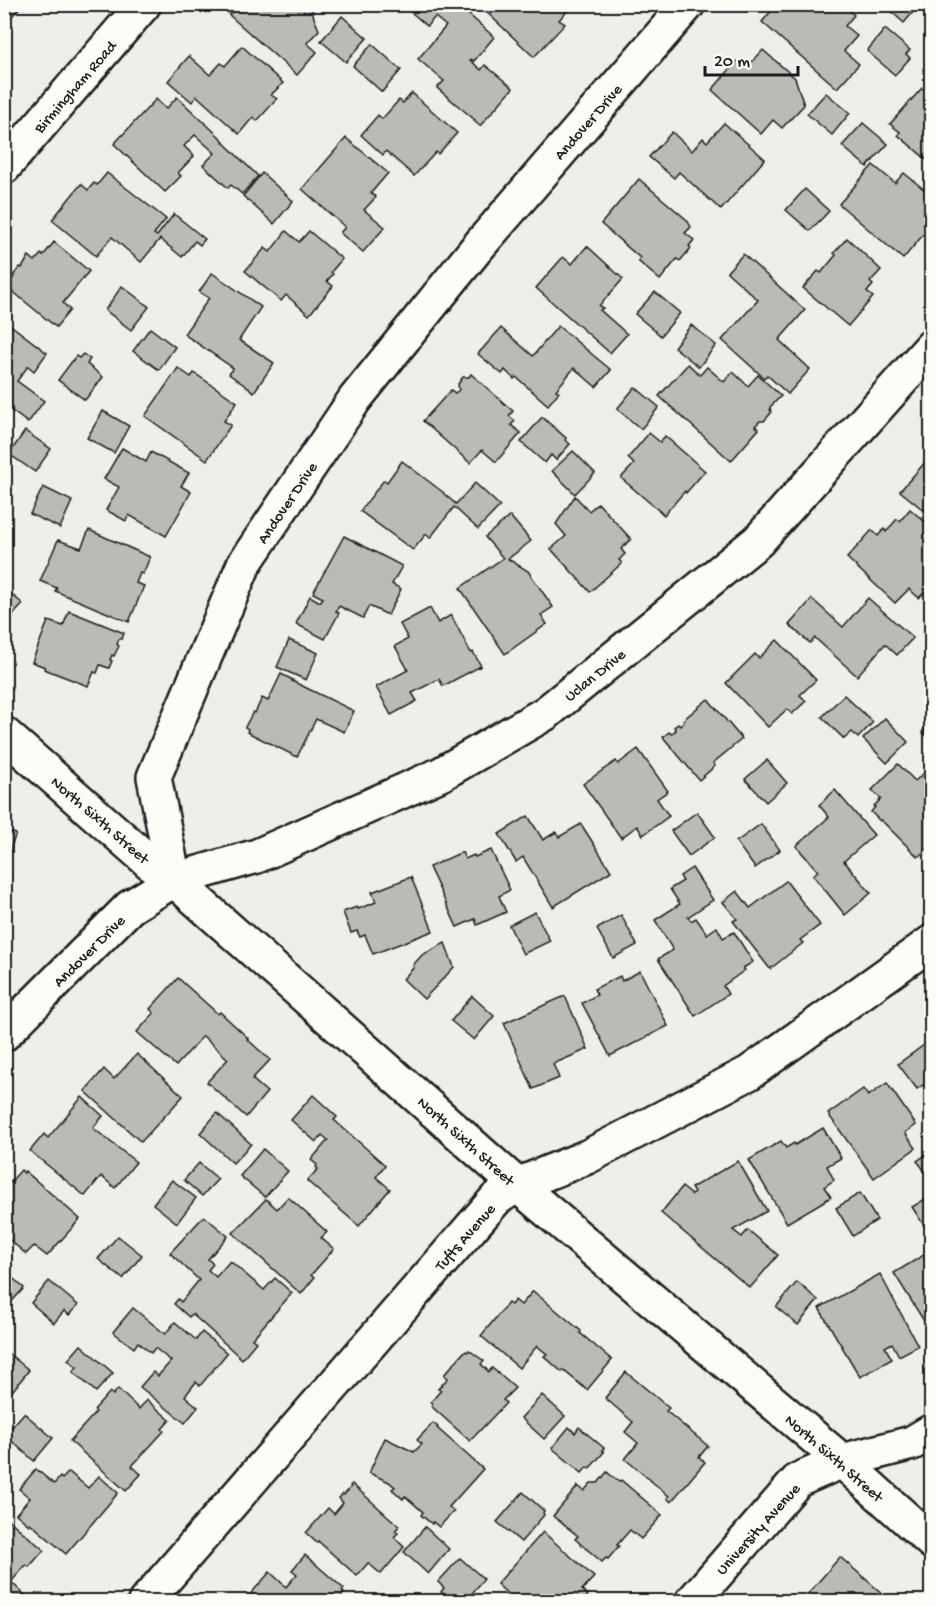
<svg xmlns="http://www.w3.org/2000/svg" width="936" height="1606" viewBox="0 0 936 1606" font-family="'Gochi Hand',sans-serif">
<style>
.building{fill:#bbbab6;stroke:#1c1c1c;stroke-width:1.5}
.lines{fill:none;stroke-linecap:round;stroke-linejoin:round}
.street-casing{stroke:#1c1c1c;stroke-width:38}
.street{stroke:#fdfcf7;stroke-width:33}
.labels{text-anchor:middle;stroke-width:5;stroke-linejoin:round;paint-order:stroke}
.street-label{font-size:16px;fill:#1c1c1c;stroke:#fdfcf7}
</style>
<rect width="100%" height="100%" fill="#f0eeea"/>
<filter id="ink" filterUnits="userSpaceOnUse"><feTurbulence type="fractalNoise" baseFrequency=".0167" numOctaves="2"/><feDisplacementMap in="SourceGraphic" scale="12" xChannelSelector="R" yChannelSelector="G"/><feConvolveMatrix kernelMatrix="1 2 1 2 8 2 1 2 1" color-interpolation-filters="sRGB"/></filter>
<g filter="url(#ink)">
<!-- building -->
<g class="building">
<path d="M4,4h19l-19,21z"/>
<path d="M239,4h72l3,14 5,12 -12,13 10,9 -20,23 -68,-60z"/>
<path d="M417,4h40l37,33 -20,24 -3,-2 -1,1 11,10 4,-5 28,23 -33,38 -6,-5 1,-1 -38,-32 7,-7 -26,-22 28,-33 -11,-9 -8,9 -16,-14z"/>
<path d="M478,4h95l-14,16 6,4 -31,33z"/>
<path d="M777,4h65l12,11 -9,11 12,10 -13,15 15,13 -22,24 -75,-66z"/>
<path d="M883,4h37l-16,19z"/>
<path d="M342,16l25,22 -21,24 -25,-21z"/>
<path d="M885,29l25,21 -4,4 4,4 -15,17 -28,-24z"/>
<path d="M372,44l29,26 -19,22 -29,-26z"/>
<path d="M242,46l41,37 -12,12 6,4 -20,22 -4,-4 -14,17 -42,-38 -5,6 -24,-21 21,-25 21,19 11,-12 4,3z"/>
<path d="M763,50l32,28 9,27 -22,23 -9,-8 -12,14 -49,-44 25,-29 6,6 5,-6 3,2z"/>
<path d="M922,88l10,8v68l-34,-29 2,-3 -10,-8z"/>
<path d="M412,93l45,40 -19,21 -2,-2 -22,24 -28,-25 -3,4 -22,-20 17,-20 4,4 17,-19 4,3z"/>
<path d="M826,93l24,20 -18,22 -25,-21z"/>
<path d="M177,97l47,44 -1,1 35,34 -16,18 -11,-9 -3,3 -25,-23 12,-12 -20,-18 -11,11 10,10 -16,17 3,3 -16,16 -51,-48 42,-45 10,10z"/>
<path d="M724,123l41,36 -44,51 -42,-38 -5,6 -25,-21 23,-25 20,19 11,-13 4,4z"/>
<path d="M863,123l25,21 -21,23 -25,-21z"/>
<path d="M346,138l42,35 -17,20 5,4 -12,13 21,17 -22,25 -23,-19 5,-6 -43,-38z"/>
<path d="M873,165l22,18 9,-10 28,23v23l-7,7 3,3 -25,30 -64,-55z"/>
<path d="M107,173l59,46 -12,15 3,2 17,-22 31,25 -5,6 -5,-4 -13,16 -22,-18 -19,23 -29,-25 -16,19 -44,-36 29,-36 7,6 6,-7 3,2z"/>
<path d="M262,173l31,28 -19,23 -31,-28z"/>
<path d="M639,179l48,41 4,7 -6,6 9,7 -5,6 2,2 -11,13 -3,-2 -17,21 -22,-19 2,-3 -39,-34z"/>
<path d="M805,189l24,22 -19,20 -24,-21z"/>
<path d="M286,231l13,11 10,-11 33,28 -11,13 2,2 -6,7 6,5 -24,29 -23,-20 -5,6 -36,-30 20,-23 5,4z"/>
<path d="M847,238l34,32 -11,12 3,3 -6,7 6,5 -25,29 -45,-38 15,-17 3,2 15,-18 -2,-2z"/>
<path d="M54,242l35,29 -26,32 7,7 -14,17 -50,-41 8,-9 -1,-1 7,-9 2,1 7,-12 6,5 6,-7 2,2z"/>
<path d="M587,246l36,33 -24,27 4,2 -3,2 27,24 -17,19 -74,-65 27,-31 9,7z"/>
<path d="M743,254l62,56 -26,30 31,29 -22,25 -21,-19 -3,3 -42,-38 36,-40 -31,-28z"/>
<path d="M212,273l49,34 -22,33 35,23 -20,29 -25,-18 4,-6 -49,-34 25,-36 -10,-6z"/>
<path d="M122,286l27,21 -18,23 -26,-20z"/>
<path d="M655,292l25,21 -19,23 -26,-22z"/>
<path d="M4,320l43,33 -13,18 -6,-5 -11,15 27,20 -16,22 -24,-18z"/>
<path d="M691,325l25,20 -17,22 -25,-20z"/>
<path d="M558,326l53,44 -15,17 -22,-19 -18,22 3,2 -11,13 -32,-28 -2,2 -9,-9 -3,4 -24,-20 23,-26 32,28z"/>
<path d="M150,328l25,19 -16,23 -26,-19z"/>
<path d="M83,354l7,5 -3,5 16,13 -18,23 -27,-20 18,-24 3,2z"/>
<path d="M688,364l12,11 7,-8 17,15 9,-10 15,14 10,-11 23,21 -11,11 1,6 -7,8h-4l-5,5 4,3 -28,32 -72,-65z"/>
<path d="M178,368l13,9 3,-4 43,29 -13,19 7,4 -24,35 -62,-44z"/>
<path d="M471,374l42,37 -4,5 6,5 -4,4 10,8 -25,29 -14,-12 -12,13 -47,-42 28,-31 4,3 4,-3 -1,-6 5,-7h6z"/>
<path d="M635,387l24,20 -18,22 -24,-20z"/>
<path d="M103,411l26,15 -15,27 -27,-15z"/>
<path d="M542,417l24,21 -1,2 5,4 -14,16 -5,-5 -6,8 -24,-21z"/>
<path d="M25,431l26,18 -16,23 -26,-18z"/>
<path d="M649,433l11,9 5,-6 40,35 -19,22 -1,-2 -21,24 -43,-37 13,-14 -6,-6z"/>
<path d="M122,448l24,14 5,-10 38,21 -8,13 10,6 -25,44 -37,-21 -3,6 -20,-11 13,-23 -15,-8z"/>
<path d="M573,451l22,22 -20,21 -23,-23z"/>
<path d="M928,459l3,2 1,-1v57l-32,-26z"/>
<path d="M402,461l42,32v1l12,10 19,-21 25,23 -22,23 -24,-22 -24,31 -4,-4 -13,16 -53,-39 24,-31 3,2z"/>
<path d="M43,487l29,14 -12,27 -30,-14z"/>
<path d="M575,496l14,15 9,-8 33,36 -10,10 4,5 -6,6 3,3 -32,29 -39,-43 15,-13 -10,-12z"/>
<path d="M910,509l22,19v12l-4,4 3,4 1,3v33l-13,14 -10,-9 -14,14 -48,-45 25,-28 6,6 6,-7 2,3 11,-13 3,2z"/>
<path d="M510,516l21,25 -23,18 20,12 25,36 -12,8 6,9 -42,30 -45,-66 43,-30 -18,-21z"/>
<path d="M89,530l61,27 -7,17 -3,-1 -4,10 8,3 -15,36 -74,-31 2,-3 -17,-7 18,-41 23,8z"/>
<path d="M344,536l58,30 -10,18 9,5 -13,26 -19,-9 -6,12 -24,-12 -3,5 3,2 -14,26 -29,-15 14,-28 10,6 3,-4 -10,-5z"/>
<path d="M4,588l19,16 -19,21z"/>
<path d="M868,598l45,40 -16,17 -12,-11 -28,32 -42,-38 -5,5 -21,-18 23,-26 31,28z"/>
<path d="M430,608l8,15 13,-8 20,38 2,-1 8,14 -38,20 -4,-7 -27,14 5,8 -26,14 -15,-28 32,-17 -13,-24 13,-7 -8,-15z"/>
<path d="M69,611l55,22 -2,6h-3l-2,5 2,2 -5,10 -2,-1 -2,5 2,1 -3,7 -9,-3 -3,8 -3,-1 -6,14 -44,-17 1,-2 -13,-5 16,-41 15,5z"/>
<path d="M289,640l29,13 -12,27 -29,-13z"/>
<path d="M777,640l39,40 -16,15 6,6 -14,13 -5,-5 -19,18 -42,-44 29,-29 4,4z"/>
<path d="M281,674l12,6 -1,1 62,30 -10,21 -28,-13 -19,38 -50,-25 1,-3 -3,-2 8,-15 2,1 7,-15 6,3z"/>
<path d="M844,695l29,27 -15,16 -6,-6 -8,7 -22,-22z"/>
<path d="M708,699l34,40 -29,24 2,3 -16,14 -36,-43 6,-5 2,2 5,-4 -2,-3 4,-3 2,2 4,-4 -1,-2z"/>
<path d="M885,718l23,24 -21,21 -24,-24z"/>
<path d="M932,721v20l-10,-9z"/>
<path d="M638,749l30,42 -11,8 12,17 -26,19 -6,-9 -16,12 -38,-54 33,-23 2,3z"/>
<path d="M767,760l20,23 -21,19 -21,-23z"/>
<path d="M898,764l17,17 9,-8 2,2 6,-5v74l-14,13 -37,-37 -1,1 -9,-9 4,-5 -1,-1 7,-7 -9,-9z"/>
<path d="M835,790l39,45 -30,26 27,32 -26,22 -32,-40 5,-4 -22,-25 33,-29 -10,-12z"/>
<path d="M697,812l18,25 -26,19 -18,-25z"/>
<path d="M528,816l15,24 13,-8 3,5 22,-13 30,47 -58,36 -30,-50 -7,5 -17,-28z"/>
<path d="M761,824l19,26 -25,18 -19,-26z"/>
<path d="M4,830l12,4 -12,30z"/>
<path d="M491,850l19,40 -11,6 7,16 -29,13 -2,-6 -18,8 -28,-60 33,-15 3,7 9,-4 1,2z"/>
<path d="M692,868l21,32 -25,17 3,4 5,-3 11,16 10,-7 6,11 11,-6 19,30 -10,6 2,2 -22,16 5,8 -33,22 -37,-57 15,-9 -18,-30 25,-16 -10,-15 13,-8 -3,-5z"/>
<path d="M4,873l6,6 -6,6z"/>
<path d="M411,877l22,54 -60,23 -8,-19 -5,2 -3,-6 -6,2 -8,-21 14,-5 1,2 18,-7 -4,-10z"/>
<path d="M786,881l34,44 -20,15 3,3 -33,26 -37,-48 4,-2 -14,-17 14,-11 13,17z"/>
<path d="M535,912l15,29 -27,13 -14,-29z"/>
<path d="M621,915l16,30 -24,13 -16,-29z"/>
<path d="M445,943l9,24 -30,32 -21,-20 11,-12 -1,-2 9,-10z"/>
<path d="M640,971l28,55 -58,30 -28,-53 15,-8 -3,-6 26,-13 2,5z"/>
<path d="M178,978l40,36 2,-2 28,26 -1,1 23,21 -18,19 15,13 -21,25 -39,-35 21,-23 -25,-23 -27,30 -39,-34 17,-19 -4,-4z"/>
<path d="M472,996l22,20 -20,24 -23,-19z"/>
<path d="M565,996l23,53 -35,15 6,14 -26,11 -29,-66z"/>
<path d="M924,1045l8,9v42l-9,-11 -6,4 -19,-25z"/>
<path d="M137,1054l46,42 -42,46 -56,-51 19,-22 10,10z"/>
<path d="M887,1083l29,42 -11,8 11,15 -42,30 -46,-64 35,-25 5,7z"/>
<path d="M313,1095l24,22 -3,3 51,45 -9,12 14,12 -31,37 -52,-45 11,-12 -2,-2 1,-2 -6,-5 17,-20 -6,-5 -6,7 -25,-22z"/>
<path d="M82,1097l21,19 -10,12 43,34 -21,26 -14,-12 -16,20 -55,-45 14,-17 4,4z"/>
<path d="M217,1113l34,31 -18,19 -33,-30z"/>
<path d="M823,1128l18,30 -14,8 7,14 -10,7 7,10 -44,26 -38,-63 32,-19 5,7 8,-5 1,2z"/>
<path d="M263,1149l25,22 -23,26 -25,-21z"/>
<path d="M932,1151v29l-15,-19z"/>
<path d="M738,1161l29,50 -34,19 9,7 6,-7 30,25 -28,33 -89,-75 21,-26 10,8 2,-2 -3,-5z"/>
<path d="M199,1163l19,16 -16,17 -18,-16z"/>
<path d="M21,1170l3,3 1,-2 55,48 -33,37 -13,-10 -8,8 -22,-19v-46z"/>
<path d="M172,1180l24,18 -19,25 -24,-19z"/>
<path d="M860,1193l17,27 -24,16 -17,-28z"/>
<path d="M932,1195v43l-20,-31z"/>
<path d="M288,1197l39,35 -6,6 13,11 -23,26 3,3 -13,16 -68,-61 33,-34 11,10z"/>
<path d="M204,1216l24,20 -20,23 5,5 -5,6 8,7 14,-16 34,29 11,-12 17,15 -40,46 4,3 -14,17 -50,-45 -3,3 -15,-13 4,-5 3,3 18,-22 -29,-27z"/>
<path d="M118,1236l24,19 -19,24 -25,-20z"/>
<path d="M932,1250v84l-38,-61z"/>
<path d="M4,1263l7,5 -4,5 17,15 -20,22z"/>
<path d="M880,1274l38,72 -19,10 -7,-13 -7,4 7,12 -32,18 -41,-69z"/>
<path d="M49,1281l29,24 -9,10 -5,-4 -10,12 -23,-20z"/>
<path d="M797,1282l21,18 -20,25 -22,-18z"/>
<path d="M533,1291l48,40 -1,2 32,27 -25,30 -24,-20 -1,2 -18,-16 3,-2 -10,-8 -18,22 -38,-32 27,-33 3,2 4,-5 6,5z"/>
<path d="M133,1308l32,26 10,-12 21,18 6,-8 25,21 -27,33 -4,-4 -11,14 13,11 -13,16 -45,-36 13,-15 5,4 13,-15 -16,-13 -4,5 -13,-11 -4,6 -21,-16z"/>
<path d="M81,1345l32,28 -17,19 -23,-20 4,-5 -9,-7z"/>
<path d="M4,1350l25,20 -19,24 -6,-4z"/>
<path d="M469,1350l15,11 -3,3 8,8 3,-4 23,20 -12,12 3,3 -36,38 -39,-35 2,-2 -2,-2 10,-12 -3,-1 10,-11 -4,-3 21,-24 2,1z"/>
<path d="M626,1372l43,36 -3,3 42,35 -9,11 6,5 -34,40 -4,-4 2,-2 -44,-37 13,-16 -13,-11 8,-10 -28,-24z"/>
<path d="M118,1389l21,20 8,-9 23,20 -8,9 2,2 -32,35 9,8 -15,17 -56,-50 26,-29 -2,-2 16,-18 3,3z"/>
<path d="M542,1395l23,21 -21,23 -23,-21z"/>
<path d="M24,1413l29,25 -19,23 -29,-26z"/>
<path d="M433,1423l5,4 -1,1 46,41 -34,38 5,4 -15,16 -6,-5 -1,2 -11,-9 2,-3 -18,-16 -2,3 -11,-10 3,-2 -6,-5 -20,-9 16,-35 29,14 8,-8 -5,-4z"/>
<path d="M569,1427l6,6 4,-6 25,21 -2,2 2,2 -15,17 -2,-2 -5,6 -30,-25z"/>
<path d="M36,1469l18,15 6,-7 2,2 7,-7 19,16 11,-12 19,17 -52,61 -36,-31 -1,2 -13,-11 14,-16 -11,-9z"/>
<path d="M607,1472l12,10 2,-2 41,35 -21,24 -11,-9 -13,15 2,1 -11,13 -2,-1 -4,4 -27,-23 3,-3 -25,-20 25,-30 6,5 7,-8h7z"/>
<path d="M352,1484l47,42 -4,5 3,2 -4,4 10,10 -23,27 -13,-11 -11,13 -39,-35 -1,2 -11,-10 22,-25 6,6 9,-11 -4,-5 4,-4 1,1 7,-8 -1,-1z"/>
<path d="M523,1492l21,19 -1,2 1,2 -23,27 -24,-20z"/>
<path d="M4,1516l40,34 -15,17 -3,-2 -15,17 21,20h-28z"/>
<path d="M425,1527l24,22 -21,25 -24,-22z"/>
<path d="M543,1532l51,45 -12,13 6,5 -5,7h-67l-19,-18z"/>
<path d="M305,1555l39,34 -2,2 2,2 -7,9h-88l-3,-3 24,-27 16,15 11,-13 -5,-4z"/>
<path d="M840,1557l52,45h-91z"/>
<path d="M460,1558l24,21 -19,23h-13l-11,-10 3,-4 -6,-6z"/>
</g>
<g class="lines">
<!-- street casing -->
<g class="street-casing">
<g id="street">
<path d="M4,167l140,-163"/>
<path d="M4,734l150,132 20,14 343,305 325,276 90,81"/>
<path d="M174,880l-20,-103 90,-213 111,-165 122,-151 211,-244"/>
<path d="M4,1034l126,-127 44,-27 83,-24 184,-82 105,-61 212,-172 174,-195"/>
<path d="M145,1602l351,-403 21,-14 70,-28 162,-84 183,-131"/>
<path d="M692,1602l106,-122 44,-19 70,-18 20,-12"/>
</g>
</g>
<!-- street -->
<use href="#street" class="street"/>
</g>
</g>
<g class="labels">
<!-- street labels -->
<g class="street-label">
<text transform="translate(74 86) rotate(-49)" y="6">Birmingham Road</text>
<text transform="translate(587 121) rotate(-49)" y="6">Andover Drive</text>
<text transform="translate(286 502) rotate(-56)" y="6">Andover Drive</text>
<text transform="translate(594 674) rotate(-39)" y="6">Uclan Drive</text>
<text transform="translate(101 819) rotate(41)" y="6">North Sixth Street</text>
<text transform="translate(88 950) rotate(-45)" y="6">Andover Drive</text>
<text transform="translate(467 1140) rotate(42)" y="6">North Sixth Street</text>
<text transform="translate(464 1236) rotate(-49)" y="6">Tufts Avenue</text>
<text transform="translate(835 1457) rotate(41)" y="6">North Sixth Street</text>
<text transform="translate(757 1528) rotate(-48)" y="6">University Avenue</text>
</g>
</g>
<!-- margin -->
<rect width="936" height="1606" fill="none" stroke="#fdfcf7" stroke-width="24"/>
<rect x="12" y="12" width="912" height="1582" fill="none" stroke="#1c1c1c" stroke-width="2" filter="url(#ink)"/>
<!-- scale -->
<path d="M705 66v9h93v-9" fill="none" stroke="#1c1c1c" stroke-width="3"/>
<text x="714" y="66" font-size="18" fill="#1c1c1c" stroke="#fdfcf7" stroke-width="4.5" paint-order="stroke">20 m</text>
</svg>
